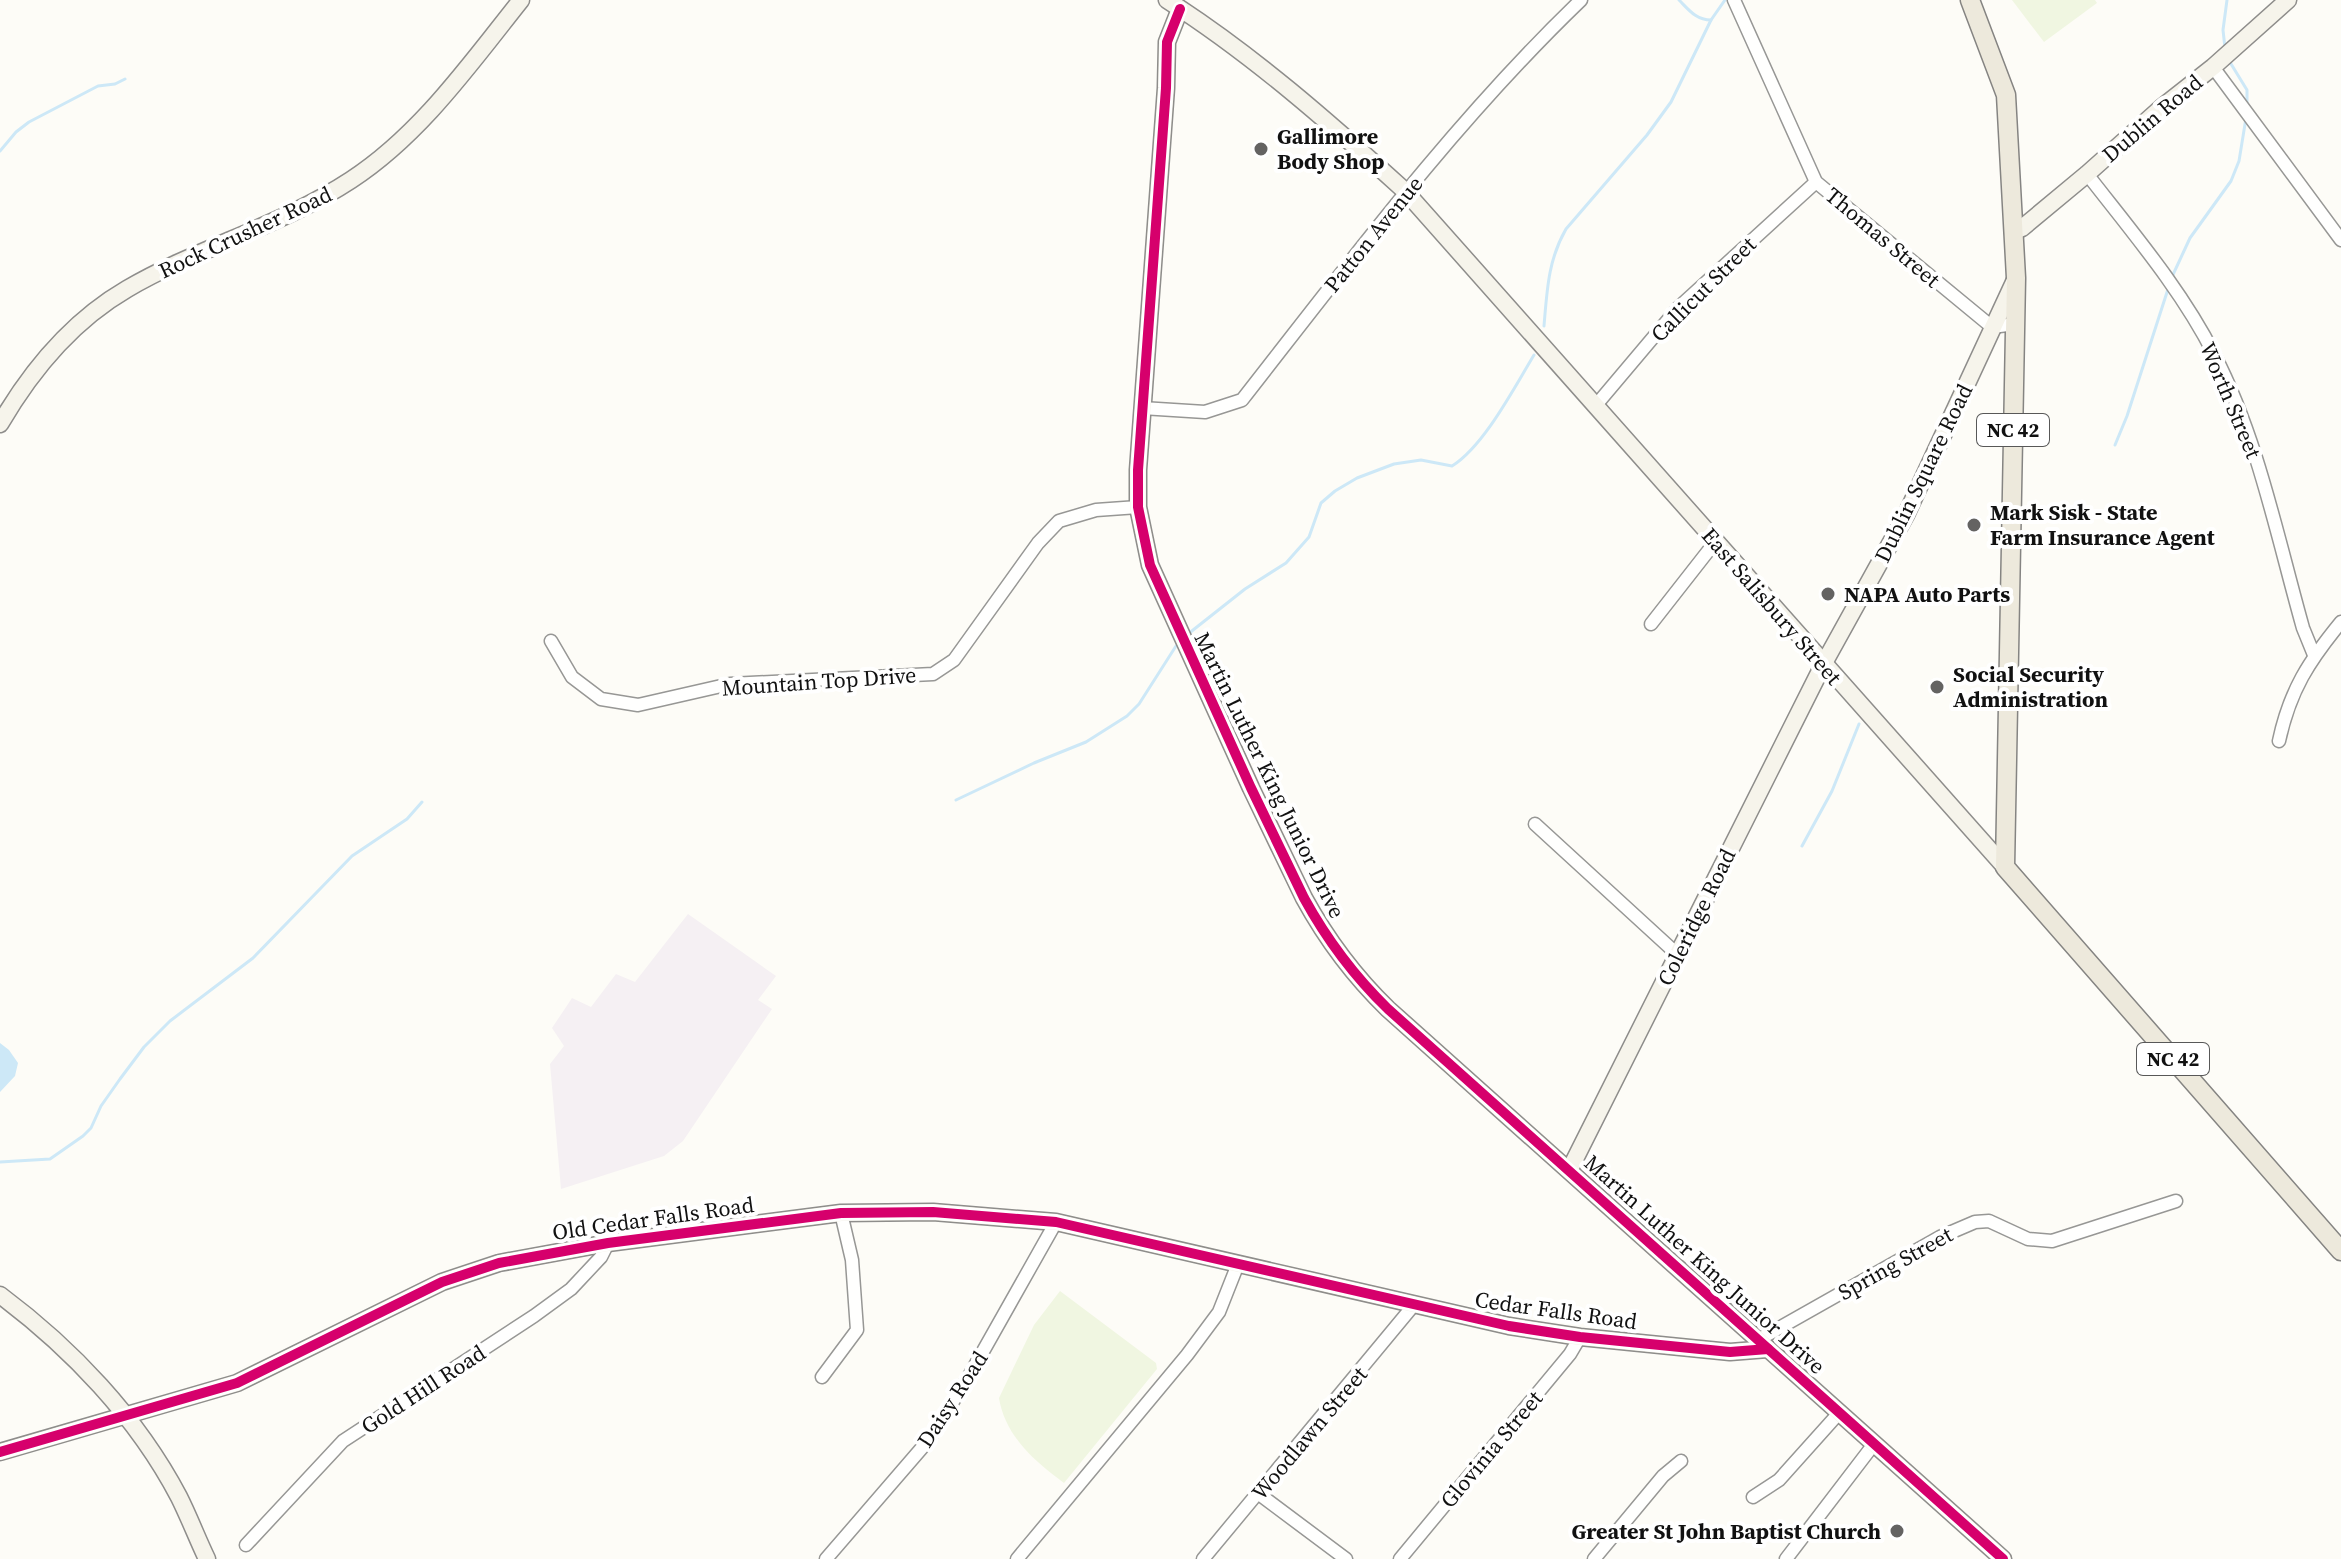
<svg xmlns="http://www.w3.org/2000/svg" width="2341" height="1559" viewBox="0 0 2341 1559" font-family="'Source Serif 4',serif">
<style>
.industrial{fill:#f5f0f3}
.pitch{fill:#f0f6e1}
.water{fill:#cde8f7}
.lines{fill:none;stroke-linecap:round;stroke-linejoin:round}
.stream{stroke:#cde8f7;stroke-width:3}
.street-casing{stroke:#979795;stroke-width:15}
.secondary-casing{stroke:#8e8d8b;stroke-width:19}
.primary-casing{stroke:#858482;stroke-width:21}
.street{stroke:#fffffe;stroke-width:12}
.secondary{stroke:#f6f4eb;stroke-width:16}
.primary{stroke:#ede9dc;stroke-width:18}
.cycleway-casing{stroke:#fff;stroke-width:15}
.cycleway{stroke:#d6006c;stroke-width:10}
.poi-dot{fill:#646362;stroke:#fff;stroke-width:3}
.labels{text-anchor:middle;stroke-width:8;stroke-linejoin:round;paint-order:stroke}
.shield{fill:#fff;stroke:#585858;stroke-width:2}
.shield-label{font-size:20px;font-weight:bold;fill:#111}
.street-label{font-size:22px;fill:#111;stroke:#fff}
.poi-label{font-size:22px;font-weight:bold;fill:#111;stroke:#fff;text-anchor:start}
</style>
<rect width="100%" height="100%" fill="#fdfcf7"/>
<!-- industrial -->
<path class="industrial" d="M688,914l88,62 -18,24 14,9 -89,132 -19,15 -103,33 -11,-125 14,-18 -12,-18 20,-30 19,9 25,-33 19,8z"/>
<!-- pitch -->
<g class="pitch">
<path d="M2012,0h83l2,3 -53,39z"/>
<path d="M1060,1291l96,72 1,6 -93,114c-29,-21 -59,-47 -65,-85l35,-73z"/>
</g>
<!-- water -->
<path class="water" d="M0,1043l9,7 9,13 -3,13 -15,16z"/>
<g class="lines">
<!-- stream -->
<g class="stream">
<path d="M1679,0c10,10 17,20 32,20"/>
<path d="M2225,48l-2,-18 4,-30"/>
<path d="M2228,59l19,31v16"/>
<path d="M0,151l16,-19 13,-10 69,-36 17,-2 10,-5"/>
<path d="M2171,279l19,-41 41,-57 8,-20 7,-43"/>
<path d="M1544,326c3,-35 4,-66 22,-97l81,-94 24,-33 40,-82 14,-20"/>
<path d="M2115,445l12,-29 42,-130"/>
<path d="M1188,634l57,-45 41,-26 23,-26 12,-34 14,-12 22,-13 37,-14 27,-4 31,6c32,-20 62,-78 82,-111"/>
<path d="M956,800l78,-37 52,-21 41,-26 12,-12 37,-58"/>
<path d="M1802,846l30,-55 27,-67"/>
<path d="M0,1162l50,-3 33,-23 8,-8 10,-22 19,-27 24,-32 26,-26 83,-63 99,-102 55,-37 15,-17"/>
</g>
<!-- street casing -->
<g class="street-casing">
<g id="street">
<path d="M1734,0l82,182 176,145 23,-3"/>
<path d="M2213,67l128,173"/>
<path d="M2087,174c45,58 94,115 127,180 44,85 63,182 89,274l11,27"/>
<path d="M1597,404l81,-96 138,-126"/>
<path d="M1142,408l63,4 37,-12c108,-138 213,-279 339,-400"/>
<path d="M1651,624l65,-83"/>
<path d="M551,641l21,36 29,22 37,6 92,-21 203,-10 21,-14 84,-117 21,-22 37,-11 42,-3"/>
<path d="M2279,741c11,-51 30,-80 62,-119"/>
<path d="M1535,824l143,131"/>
<path d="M1758,1340l182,-103 35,-15 14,-1 39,18 24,2 124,-40"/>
<path d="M822,1377l35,-47 -5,-70 -11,-47"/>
<path d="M1259,1494l87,65"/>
<path d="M1753,1497l26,-17 60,-67"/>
<path d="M246,1545l97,-104 191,-125 37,-27 30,-32 7,-14"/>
<path d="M826,1559l101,-117 41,-64 88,-156"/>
<path d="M1017,1559l170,-204 32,-43 19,-48"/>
<path d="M1203,1559l210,-253"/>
<path d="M1400,1559l170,-205 10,-17"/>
<path d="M1594,1559l69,-83 18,-15"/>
<path d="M1786,1559l88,-115"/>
</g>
</g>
<!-- secondary casing -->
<g class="secondary-casing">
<g id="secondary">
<path d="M1167,0c86,55 163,123 238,191l600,676"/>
<path d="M1180,9l-13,33 -1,46 -28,382v37l12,58 101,223 53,110c23,42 50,78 84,111l615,550"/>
<path d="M2013,232l9,-4 65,-54 74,-66 52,-41 75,-67"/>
<path d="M0,424c32,-55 72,-103 127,-135 72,-42 154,-63 224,-109 69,-45 119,-116 170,-180"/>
<path d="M1570,1169l253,-504 83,-150 109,-235"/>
<path d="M0,1295c71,53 137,122 179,202 10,20 18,41 28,62"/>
<path d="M0,1452l237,-69 205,-101 57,-19 109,-20 233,-30 92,-1 123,10 453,104 71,11 150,15 38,-3"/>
</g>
</g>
<!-- primary casing -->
<g class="primary-casing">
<path id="primary" d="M1970,0l36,95 10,183 -11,589 336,384"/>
</g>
<!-- street -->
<use href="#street" class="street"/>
<!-- secondary -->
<use href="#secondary" class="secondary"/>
<!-- primary -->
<use href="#primary" class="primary"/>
<!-- cycleway casing -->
<g class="cycleway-casing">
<g id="cycleway">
<path d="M1180,9l-13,33 -1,46 -28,382v37l12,58 101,223 53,110c23,42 50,78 84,111l615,550"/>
<path d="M0,1452l237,-69 205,-101 57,-19 109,-20 233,-30 92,-1 123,10 453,104 71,11 150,15 38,-3"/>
</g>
</g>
<!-- cycleway -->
<use href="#cycleway" class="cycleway"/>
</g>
<!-- markers -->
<g class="poi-dot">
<circle cx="1261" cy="149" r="8"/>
<circle cx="1974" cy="525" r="8"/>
<circle cx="1828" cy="594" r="8"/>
<circle cx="1937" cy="687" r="8"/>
<circle cx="1897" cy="1531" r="8"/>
</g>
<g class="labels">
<!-- shield labels -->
<g class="shield">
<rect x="1977" y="414" width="72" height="32" rx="6"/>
<rect x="2137" y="1043" width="72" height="32" rx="6"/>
</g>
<g class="shield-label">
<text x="2013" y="437">NC 42</text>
<text x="2173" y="1066">NC 42</text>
</g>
<!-- street labels -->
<g class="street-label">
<text transform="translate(2152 118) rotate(-40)" y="8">Dublin Road</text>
<text transform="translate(245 232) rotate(-25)" y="8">Rock Crusher Road</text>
<text transform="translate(1373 234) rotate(-51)" y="8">Patton Avenue</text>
<text transform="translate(1883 237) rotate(40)" y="8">Thomas Street</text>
<text transform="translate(1703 289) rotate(-45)" y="8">Callicut Street</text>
<text transform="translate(2231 400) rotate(67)" y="8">Worth Street</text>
<text transform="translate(1923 473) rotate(-64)" y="8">Dublin Square Road</text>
<text transform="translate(1772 606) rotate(49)" y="8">East Salisbury Street</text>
<text transform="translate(819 681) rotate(-4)" y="8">Mountain Top Drive</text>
<text transform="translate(1270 775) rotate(64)" y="8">Martin Luther King Junior Drive</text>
<text transform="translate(1696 917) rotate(-64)" y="8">Coleridge Road</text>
<text transform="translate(653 1218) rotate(-8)" y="8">Old Cedar Falls Road</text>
<text transform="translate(1895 1263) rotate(-29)" y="8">Spring Street</text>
<text transform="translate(1705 1264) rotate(42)" y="8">Martin Luther King Junior Drive</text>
<text transform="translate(1556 1310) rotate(8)" y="8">Cedar Falls Road</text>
<text transform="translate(423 1389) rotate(-33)" y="8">Gold Hill Road</text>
<text transform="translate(952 1399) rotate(-57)" y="8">Daisy Road</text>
<text transform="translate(1309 1433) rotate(-50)" y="8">Woodlawn Street</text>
<text transform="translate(1491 1449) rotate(-50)" y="8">Glovinia Street</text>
</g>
<!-- poi labels -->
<g class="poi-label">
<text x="1277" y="144">Gallimore<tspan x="1277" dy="25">Body Shop</tspan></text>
<text x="1990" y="520">Mark Sisk - State<tspan x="1990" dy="25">Farm Insurance Agent</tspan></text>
<text x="1844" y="602">NAPA Auto Parts</text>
<text x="1953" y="682">Social Security<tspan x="1953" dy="25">Administration</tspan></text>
<text x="1881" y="1539" text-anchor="end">Greater St John Baptist Church</text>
</g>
</g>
</svg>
